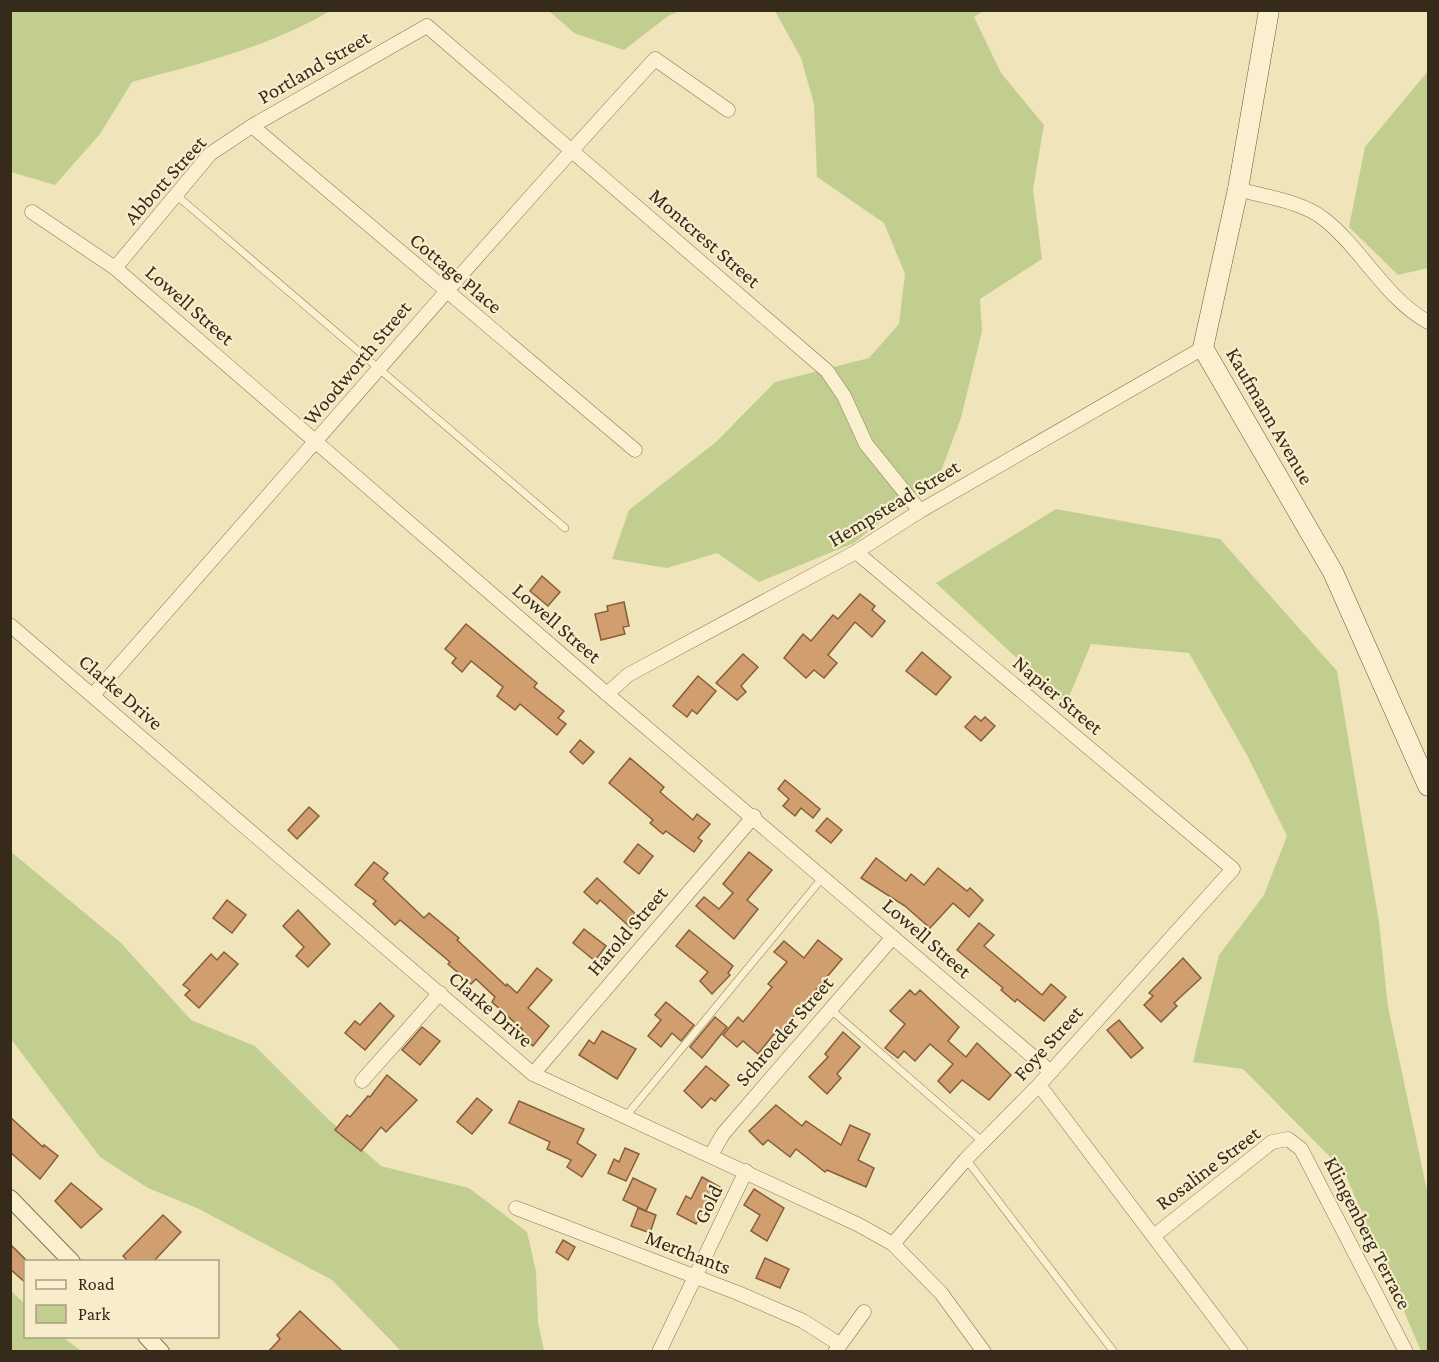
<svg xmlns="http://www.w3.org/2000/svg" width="1439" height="1362" viewBox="0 0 1439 1362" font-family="'Crimson Pro',serif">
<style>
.green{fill:#c2ce8f}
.building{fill:#d09e6f;stroke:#885e39;stroke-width:1.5}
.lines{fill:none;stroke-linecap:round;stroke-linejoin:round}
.service-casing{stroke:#887355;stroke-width:8}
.minor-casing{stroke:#887355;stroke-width:15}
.tertiary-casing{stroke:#887355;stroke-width:18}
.secondary-casing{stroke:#695438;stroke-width:21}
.service{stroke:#faf0cf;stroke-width:7}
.minor{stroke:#faf0cf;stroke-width:14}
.tertiary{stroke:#faf0cf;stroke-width:16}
.secondary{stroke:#faf0cf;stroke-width:20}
.labels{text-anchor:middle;stroke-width:4.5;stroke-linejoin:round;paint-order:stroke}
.street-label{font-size:21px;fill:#362a1a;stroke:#f7edcb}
</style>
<rect width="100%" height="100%" fill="#f0e4bb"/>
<!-- green -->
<g class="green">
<path d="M11,10h319v1c-61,36 -131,53 -198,71l-32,52 -45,51 -44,-13z"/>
<path d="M549,11h130l-11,5 -44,34 -50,-17z"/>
<path d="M775,11h208l-9,6 27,56 43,52 -11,64 9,70 -62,40 2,32 -21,87 -20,53 -87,72 -95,39 -42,-29 -50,15 -55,-9 17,-49 87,-68 59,-60 94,-24 30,-34 6,-50 -21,-51 -67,-46 -3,-73 -13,-46z"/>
<path d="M1428,71v197l-30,7 -49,-48 16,-80z"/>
<path d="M1056,509l164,30 117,132 42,251 9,85 40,188v156h-7l-77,-180 -101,-102 -50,-7 26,-107 45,-60 23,-59 -39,-79 -59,-104 -98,-9 -25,60 -130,-121z"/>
<path d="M10,851l111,92 70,77 64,26 72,72 54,48 88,22 58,44 9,39 2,51 6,29h-143l-69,-71 -133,-71 -51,-21 -48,-31 -89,-118z"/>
<path d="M11,1291l14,13 1,32 37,1 18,14h-70z"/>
</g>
<!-- building -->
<g class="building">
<path d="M542,576l18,16 -12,14 -18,-15z"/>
<path d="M860,594l15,12 -3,4 13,11 -13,16 -17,-15 -27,33 9,8 -13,15 -10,-8 -8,8 -22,-20 19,-24 8,7 22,-26 5,4z"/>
<path d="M624,602l5,24 -6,1 2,7 -24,6 -6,-26 13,-3 -1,-5z"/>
<path d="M466,624l71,59 -3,4 30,24 -6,7 8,6 -9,11 -37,-31 -5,6 -18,-14 6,-9 -32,-26 -9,11 -10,-9 4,-5 -11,-9z"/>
<path d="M922,652l29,25 -15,18 -30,-24z"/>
<path d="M743,654l15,13 -17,19 5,6 -9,8 -21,-17z"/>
<path d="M698,676l18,15 -19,23 -5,-4 -5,7 -14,-11z"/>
<path d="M975,716l6,5 4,-4 10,9 -14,15 -16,-14z"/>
<path d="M580,740l14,12 -11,12 -13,-12z"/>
<path d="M630,758l34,29 -4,5 33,28 4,-6 13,10 -12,14 4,3 -8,11 -28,-21 -3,3 -13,-11 3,-3 -44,-37z"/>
<path d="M785,780l35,29 -7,9 -12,-10 -6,8 -12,-10 6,-7 -11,-10z"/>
<path d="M309,807l10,9 -22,23 -9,-9z"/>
<path d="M827,818l15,12 -11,13 -15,-12z"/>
<path d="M638,844l15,12 -14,18 -15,-12z"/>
<path d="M749,852l23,18 -25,30 11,9 -24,30 -38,-33 8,-9 15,12 14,-16 -10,-9z"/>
<path d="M876,858l30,23 5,-7 13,11 14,-17 29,23 3,-3 13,12 -14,17 -16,-14 -23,25 -25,-22 -44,-28z"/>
<path d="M374,862l14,11 -5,6 41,39 5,-5 30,25 -2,2 49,46 1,-2 10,9 20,-25 15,12 -24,28 21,18 -16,20 -15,-12 4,-5 -30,-27 3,-5 -19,-18 -5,5 -23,-20 2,-2 -50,-42 -5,5 -22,-21 3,-3 -21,-16z"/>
<path d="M597,878l43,40 -9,10 -31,-28 -3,4 -13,-12z"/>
<path d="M227,900l19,15 -14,18 -19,-15z"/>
<path d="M298,910l32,34 -22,23 -12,-11 8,-9 -21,-21z"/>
<path d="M979,923l15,12 -10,11 31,26 27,23 9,-11 15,13 -22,24 -27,-22 -2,3 -14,-12 2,-2 -46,-38z"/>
<path d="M584,929l22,17 -11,15 -22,-18z"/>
<path d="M689,930l44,36 -5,7 2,2 -18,19 -12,-13 8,-9 -32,-26z"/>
<path d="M818,940l24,19 -65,77 -3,-2 -16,20 -15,-13 -6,6 -14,-12 15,-18 5,5 29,-35 -4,-3 19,-22 -13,-10 10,-11 20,17z"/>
<path d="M224,952l14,12 -39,44 -14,-13 5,-5 -7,-5 28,-31 6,6z"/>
<path d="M1183,958l18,20 -27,25 3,3 -16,16 -17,-17 9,-9 -4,-3z"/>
<path d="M910,990l5,5 5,-5 39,37 -11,14 18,16 11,-14 34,32 -22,25 -27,-20 -12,13 -12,-12 15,-17 -23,-20 -15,17 -11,-10 -6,7 -13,-10 20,-24 -15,-13z"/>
<path d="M666,1002l28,23 -13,16 -9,-8 -11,14 -13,-11 13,-16 -6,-5z"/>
<path d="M380,1003l14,13 -29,34 -20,-17 10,-12 5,4z"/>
<path d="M715,1017l12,10 -25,31 -12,-11z"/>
<path d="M1119,1020l24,28 -12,10 -24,-28z"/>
<path d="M422,1027l18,14 -20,24 -18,-15z"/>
<path d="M602,1031l34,18 -19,30 -38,-24 10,-15 5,4z"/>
<path d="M843,1032l17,15 -23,27 4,4 -14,16 -18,-17 19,-20 -3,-3z"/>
<path d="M706,1066l23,19 -14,16 -4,-3 -9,10 -18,-17z"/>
<path d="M387,1075l30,25 -31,32 -5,-5 -20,24 -26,-21 12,-15 3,2 18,-21 2,1z"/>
<path d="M477,1098l15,12 -20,24 -15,-12z"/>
<path d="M519,1101l65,28 -7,14 19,12 -14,22 -15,-10 4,-7 -24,-11 3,-7 -41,-19z"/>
<path d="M776,1105l26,21 4,-5 35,24 9,-20 20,9 -12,26 16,8 -8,19 -39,-17 -2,2 -29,-23 -6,8 -22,-17 -5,5 -14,-14z"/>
<path d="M10,1117l33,30 1,-2 14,11 -18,23 -30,-27z"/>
<path d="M625,1148l14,6 -13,27 -18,-8 6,-14 5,3z"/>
<path d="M702,1177l18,10 -9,18 -4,-2 -11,21 -19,-10 9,-18 5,3z"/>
<path d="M633,1178l23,11 -10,22 -23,-11z"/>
<path d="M71,1183l31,26 -21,19 -26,-27z"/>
<path d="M754,1189l30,19 -17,33 -16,-10 9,-16 -16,-10z"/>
<path d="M638,1208l18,7 -6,18 -19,-7z"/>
<path d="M163,1215l18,17 -28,30h-24l-6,-6z"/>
<path d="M563,1240l12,7 -7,13 -12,-8z"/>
<path d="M10,1244l18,18h-2v21l-16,-14z"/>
<path d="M765,1258l24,11 -9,19 -24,-10z"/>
<path d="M300,1311l43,41h-75l12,-13 -3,-4z"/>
</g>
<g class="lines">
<!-- service casing -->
<g class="service-casing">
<g id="service">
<path d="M176,195l389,333"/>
<path d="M830,1009l153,133"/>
<path d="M626,1116l197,-239"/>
<path d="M966,1159l148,193"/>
</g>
</g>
<!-- minor casing -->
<g class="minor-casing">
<g id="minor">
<path d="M252,126l383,324"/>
<path d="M1238,189c27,8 63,12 86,30 38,30 61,79 104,103"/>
<path d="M32,212l83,56 492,426 444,378"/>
<path d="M115,268l95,-114 42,-28 175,-100 400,345 17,25 22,48 54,67"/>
<path d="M856,552l377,317 -194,216 -73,74 -73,85"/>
<path d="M10,625l523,449 326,151 34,19 48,49 43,59"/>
<path d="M607,694l21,-19 228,-123 64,-41 283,-163"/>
<path d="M93,695c188,-212 371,-428 562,-636l73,51"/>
<path d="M533,1074l221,-258"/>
<path d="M362,1081l78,-88"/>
<path d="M1039,1085l202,267"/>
<path d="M711,1155l12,-21 170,-197"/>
<path d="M516,1208l222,85 65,28 36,23"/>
<path d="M1155,1235l117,-93 16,-3 13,10 105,203"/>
<path d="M659,1352l87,-181"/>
<path d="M835,1352l29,-40"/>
</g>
</g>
<!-- tertiary casing -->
<g class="tertiary-casing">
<g id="tertiary">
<path d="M10,1198l62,64"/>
<path d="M146,1336l15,16"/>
</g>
</g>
<!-- secondary casing -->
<g class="secondary-casing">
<path id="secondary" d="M1269,10l-31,179 -35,159 130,224 95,214"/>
</g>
<!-- service -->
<use href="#service" class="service"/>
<!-- minor -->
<use href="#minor" class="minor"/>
<!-- tertiary -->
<use href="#tertiary" class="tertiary"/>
<!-- secondary -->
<use href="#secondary" class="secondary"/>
</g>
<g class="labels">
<!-- street labels -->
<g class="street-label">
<text transform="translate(314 67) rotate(-30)" y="7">Portland Street</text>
<text transform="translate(165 180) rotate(-48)" y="7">Abbott Street</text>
<text transform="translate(705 238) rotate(41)" y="7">Montcrest Street</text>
<text transform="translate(456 273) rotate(40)" y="7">Cottage Place</text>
<text transform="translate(190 305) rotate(41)" y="7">Lowell Street</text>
<text transform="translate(357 363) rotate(-50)" y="7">Woodworth Street</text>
<text transform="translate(1270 416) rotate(60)" y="7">Kaufmann Avenue</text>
<text transform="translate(894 503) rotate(-31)" y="7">Hempstead Street</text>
<text transform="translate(557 623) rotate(41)" y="7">Lowell Street</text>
<text transform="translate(121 692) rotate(41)" y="7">Clarke Drive</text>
<text transform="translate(1058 695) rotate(40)" y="7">Napier Street</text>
<text transform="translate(627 931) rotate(-49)" y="7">Harold Street</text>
<text transform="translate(927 938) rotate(41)" y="7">Lowell Street</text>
<text transform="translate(491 1009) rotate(41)" y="7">Clarke Drive</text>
<text transform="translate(784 1031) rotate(-49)" y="7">Schroeder Street</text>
<text transform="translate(1048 1043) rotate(-48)" y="7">Foye Street</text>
<text transform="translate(1208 1168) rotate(-37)" y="7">Rosaline Street</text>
<text transform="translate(708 1204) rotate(-64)" y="7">Gold</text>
<text transform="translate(1368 1233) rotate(63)" y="7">Klingenberg Terrace</text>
<text transform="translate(688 1252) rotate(21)" y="7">Merchants</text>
</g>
</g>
<!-- border -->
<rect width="1439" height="1362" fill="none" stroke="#362a1a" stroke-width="24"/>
<!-- legend -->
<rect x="24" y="1260" width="195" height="78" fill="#f7edcb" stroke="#aa9f84" stroke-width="1.5"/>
<rect x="36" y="1280" width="30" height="9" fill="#faf0cf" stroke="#aa9f84" stroke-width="1.5"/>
<text x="78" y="1290" font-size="18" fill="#362a1a">Road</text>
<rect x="36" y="1305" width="30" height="18" fill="#c2ce8f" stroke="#aa9f84" stroke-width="1.5"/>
<text x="78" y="1320" font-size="18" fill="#362a1a">Park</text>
</svg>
